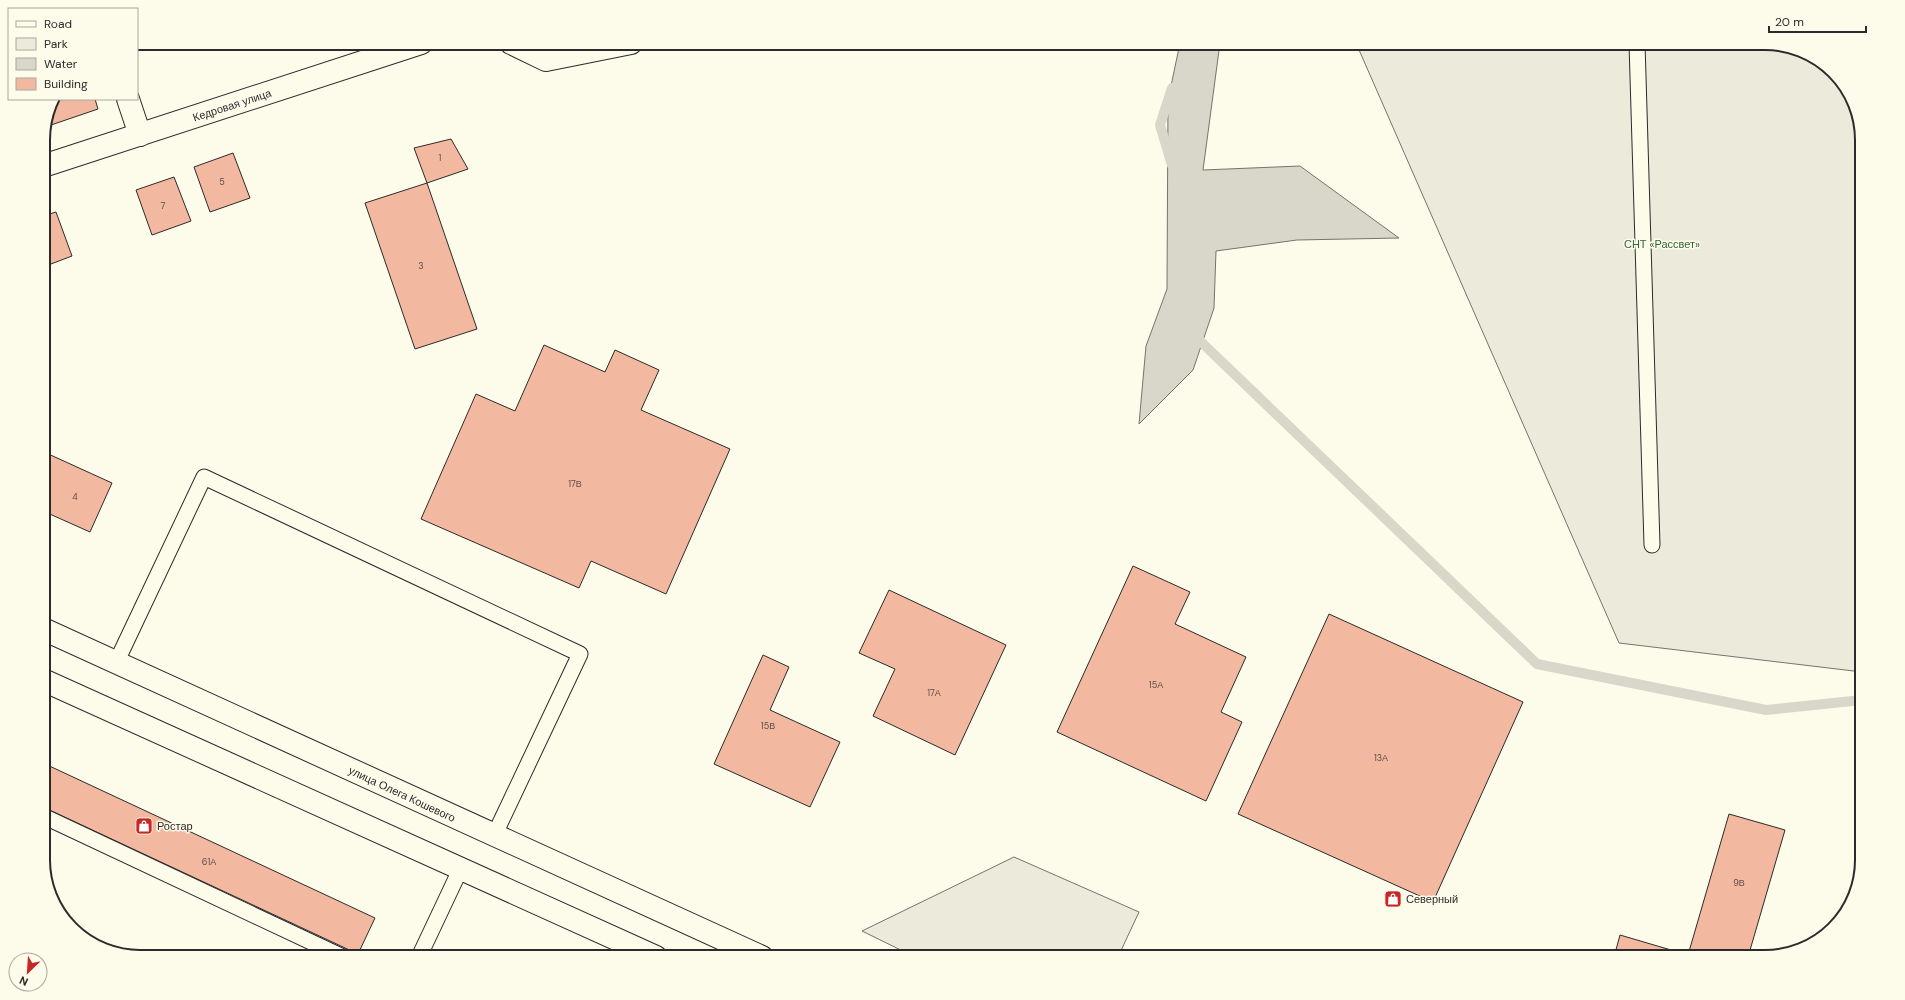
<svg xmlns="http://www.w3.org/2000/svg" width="1905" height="1000" viewBox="0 0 1905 1000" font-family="'DM Sans',sans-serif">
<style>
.green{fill:#ecebdb;stroke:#74746e}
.water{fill:#d8d7c9;stroke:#74746e}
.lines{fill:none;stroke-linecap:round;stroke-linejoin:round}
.stream{stroke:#d8d7c9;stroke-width:10}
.building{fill:#f2b8a0;stroke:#2b2b2b}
.lane-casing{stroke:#2b2b2b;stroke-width:17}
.street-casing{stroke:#2b2b2b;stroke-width:24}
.primary-casing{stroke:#2b2b2b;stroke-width:24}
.lane{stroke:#fdfbea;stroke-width:15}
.street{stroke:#fdfbea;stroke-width:22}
.primary{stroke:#fdfbea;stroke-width:22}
.labels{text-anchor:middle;stroke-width:3;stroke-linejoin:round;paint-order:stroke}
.number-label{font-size:9px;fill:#5d4e48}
.street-label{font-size:11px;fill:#2b2b2b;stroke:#fdfbea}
.park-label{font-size:11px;fill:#34623c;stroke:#fdfbea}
.poi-label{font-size:11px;fill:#2b2b2b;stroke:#fdfbea;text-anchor:start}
.rim{fill:none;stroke:#2b2b2b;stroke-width:2}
</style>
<rect width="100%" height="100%" fill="#fdfbea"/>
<!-- green -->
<g class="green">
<path d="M1356,43h409l43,10 38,33 16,48v538l-243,-29z"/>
<path d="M1014,857l125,55 -21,45h-203l-53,-26z"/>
</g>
<!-- water -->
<path class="water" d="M1180,43h40l-17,127 97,-4 99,72 -102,2 -81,11 -2,57 -21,62 -54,54 7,-78 21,-57 1,-189z"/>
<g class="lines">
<!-- stream -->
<g class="stream">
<path d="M1172,88l-12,37 12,40"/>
<path d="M1198,330l1,10 338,324 229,46 96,-10"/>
</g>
</g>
<!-- building -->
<g class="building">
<path d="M53,99h42l3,10 -47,16 -3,-10z"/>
<path d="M451,139l17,30 -41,14 -13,-35z"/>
<path d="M233,153l17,45 -40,14 -16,-45z"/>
<path d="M174,177l17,44 -39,14 -16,-45z"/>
<path d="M427,183l50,146 -62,20 -50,-146z"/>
<path d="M56,212l16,44 -29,11v-51z"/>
<path d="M544,345l61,27 10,-22 44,20 -18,40 89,39 -64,145 -75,-33 -12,27 -158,-69 55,-125 39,17z"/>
<path d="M44,452l68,31 -22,49 -47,-21z"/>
<path d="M1133,566l57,26 -15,32 71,33 -25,55 21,10 -36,79 -149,-69z"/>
<path d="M889,590l117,55 -51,110 -82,-39 22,-47 -36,-16z"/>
<path d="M1329,614l194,88 -90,200 -195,-88z"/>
<path d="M763,655l26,12 -19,43 70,32 -30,65 -96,-43z"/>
<path d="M43,763l332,155 -17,36 -315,-147z"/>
<path d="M1729,814l56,16 -37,127h-134l6,-22 68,20z"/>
<path d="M485,950l14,7h-16z"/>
</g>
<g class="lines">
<!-- lane casing -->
<g class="lane-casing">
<g id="lane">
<path d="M1637,43l15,502"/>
<path d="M116,663l88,-186 376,177 -86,182"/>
<path d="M43,816l300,141"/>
<path d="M419,957l41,-87"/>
</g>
</g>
<!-- street casing -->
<g class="street-casing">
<g id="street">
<path d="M511,43l35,17 85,-17"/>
<path d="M128,99l12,36"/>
<path d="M43,166l378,-123"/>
</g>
</g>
<!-- primary casing -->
<g class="primary-casing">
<g id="primary">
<path d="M43,629l719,328"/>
<path d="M43,680l613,277"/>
</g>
</g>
<!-- lane -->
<use href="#lane" class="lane"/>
<!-- street -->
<use href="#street" class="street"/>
<!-- primary -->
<use href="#primary" class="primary"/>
</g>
<!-- icons -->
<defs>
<g id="shop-square" transform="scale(0.9)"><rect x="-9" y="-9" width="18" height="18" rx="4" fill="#c62828" stroke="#fdfbea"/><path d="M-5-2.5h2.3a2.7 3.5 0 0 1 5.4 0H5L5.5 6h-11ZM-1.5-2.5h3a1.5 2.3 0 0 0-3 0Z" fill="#fff"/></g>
</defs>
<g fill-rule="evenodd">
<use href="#shop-square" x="144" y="826"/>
<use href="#shop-square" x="1393" y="899"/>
</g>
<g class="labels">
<!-- number labels -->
<g class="number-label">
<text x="440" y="161">1</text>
<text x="222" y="185">5</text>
<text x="163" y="209">7</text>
<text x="421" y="269">3</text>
<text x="575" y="487">17В</text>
<text x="75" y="500">4</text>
<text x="1156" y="688">15А</text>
<text x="934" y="696">17А</text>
<text x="768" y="729">15В</text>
<text x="1381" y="761">13А</text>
<text x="209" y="865">61А</text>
<text x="1739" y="886">9В</text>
</g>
<!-- street labels -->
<g class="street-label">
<text transform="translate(232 105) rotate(-18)" y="4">Кедровая улица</text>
<text transform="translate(402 794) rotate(25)" y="4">улица Олега Кошевого</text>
</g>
<!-- park labels -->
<g class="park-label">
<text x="1662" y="248">СНТ «Рассвет»</text>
</g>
<!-- poi labels -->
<g class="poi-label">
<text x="157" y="830">Ростар</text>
<text x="1406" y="903">Северный</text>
</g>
</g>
<!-- crop -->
<path d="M0 0H1905V1000H0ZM140 50H1765A90 90 0 0 1 1855 140V860A90 90 0 0 1 1765 950H140A90 90 0 0 1 50 860V140A90 90 0 0 1 140 50Z" fill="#fdfbea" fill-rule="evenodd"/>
<path class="rim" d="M140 50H1765A90 90 0 0 1 1855 140V860A90 90 0 0 1 1765 950H140A90 90 0 0 1 50 860V140A90 90 0 0 1 140 50Z"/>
<!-- legend -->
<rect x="8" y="8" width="130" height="92" fill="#fdfbea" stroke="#a9a89e"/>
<rect x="16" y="21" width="20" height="6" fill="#fdfbea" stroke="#a9a89e"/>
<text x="44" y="28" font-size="12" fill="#2b2b2b">Road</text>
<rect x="16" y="38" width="20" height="12" fill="#ecebdb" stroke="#a9a89e"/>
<text x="44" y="48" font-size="12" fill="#2b2b2b">Park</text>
<rect x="16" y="58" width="20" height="12" fill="#d8d7c9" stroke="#a9a89e"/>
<text x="44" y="68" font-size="12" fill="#2b2b2b">Water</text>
<rect x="16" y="78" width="20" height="12" fill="#f2b8a0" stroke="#a9a89e"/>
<text x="44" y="88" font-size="12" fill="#2b2b2b">Building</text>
<!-- north arrow -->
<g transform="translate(28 972) rotate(205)"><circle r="19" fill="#fdfbea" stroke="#a9a89e"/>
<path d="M0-3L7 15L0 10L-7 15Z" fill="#c62828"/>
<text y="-6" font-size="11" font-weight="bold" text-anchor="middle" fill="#2b2b2b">N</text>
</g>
<!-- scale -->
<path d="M1769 26v6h97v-6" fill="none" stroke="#2b2b2b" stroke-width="2"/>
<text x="1775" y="26" font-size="12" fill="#2b2b2b" stroke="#fdfbea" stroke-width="3" paint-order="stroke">20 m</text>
</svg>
